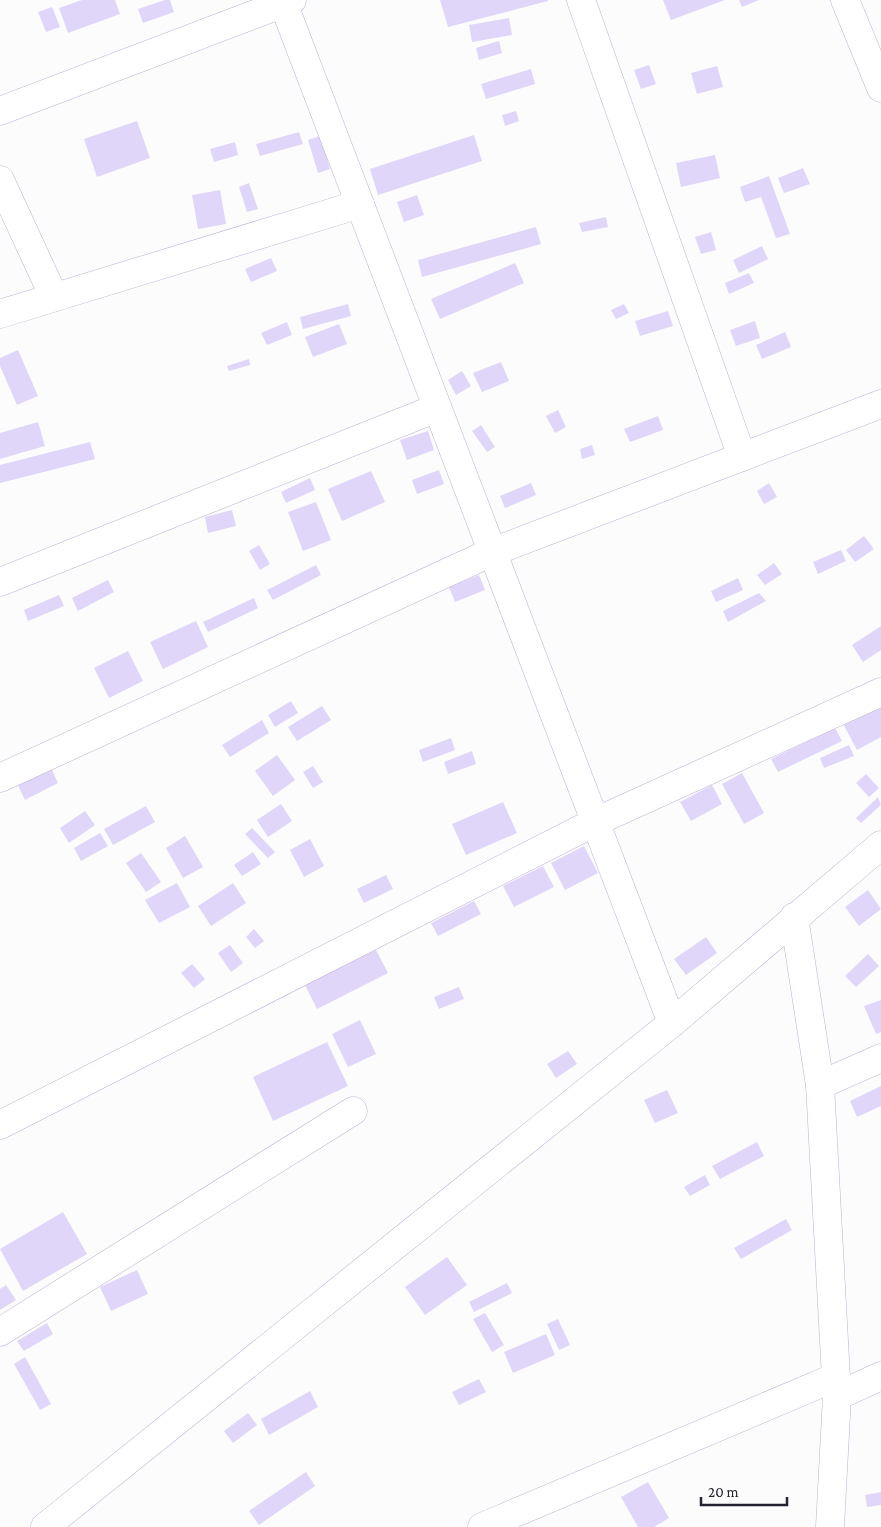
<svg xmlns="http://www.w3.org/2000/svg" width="881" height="1527" viewBox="0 0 881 1527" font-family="'Crimson Pro',serif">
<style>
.building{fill:#e0d6f9}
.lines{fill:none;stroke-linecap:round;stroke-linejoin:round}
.minor-casing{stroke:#bbb1d4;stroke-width:29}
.minor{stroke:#fff;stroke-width:28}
</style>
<rect width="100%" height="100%" fill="#fcfcfc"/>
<!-- building -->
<g class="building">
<path d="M82,0h33l5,14 -52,19 -9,-25z"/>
<path d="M165,0h5l4,12 -31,11 -5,-14z"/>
<path d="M440,0h108v1l-100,26z"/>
<path d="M663,0h62l-54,20z"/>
<path d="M739,0h20l-17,7z"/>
<path d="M52,7l8,20 -14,5 -8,-20z"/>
<path d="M509,18l3,17 -40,7 -3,-17z"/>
<path d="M499,41l3,12 -23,7 -3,-12z"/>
<path d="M649,65l7,19 -15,5 -7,-19z"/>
<path d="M717,66l6,21 -26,7 -6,-21z"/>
<path d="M531,69l4,15 -49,15 -5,-15z"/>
<path d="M516,111l3,10 -14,5 -3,-11z"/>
<path d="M137,121l13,37 -53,19 -13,-38z"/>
<path d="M299,132l4,12 -43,12 -4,-12z"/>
<path d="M474,135l8,26 -104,34 -8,-26z"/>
<path d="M320,136l10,33 -12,4 -10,-33z"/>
<path d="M235,142l3,13 -24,7 -4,-13z"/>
<path d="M715,155l5,23 -39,9 -5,-24z"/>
<path d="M803,168l7,16 -26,9 -6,-15z"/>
<path d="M769,176l21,58 -14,4 -15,-41 -16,5 -5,-15z"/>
<path d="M249,183l9,26 -11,3 -8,-25z"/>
<path d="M220,190l6,34 -28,5 -6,-34z"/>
<path d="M417,195l7,20 -20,7 -7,-20z"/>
<path d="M606,217l2,10 -26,5 -3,-9z"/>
<path d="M536,227l5,17 -119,33 -4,-17z"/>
<path d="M711,232l5,18 -15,4 -6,-17z"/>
<path d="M762,246l6,13 -29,14 -6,-13z"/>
<path d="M271,258l6,13 -26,11 -6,-13z"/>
<path d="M515,263l9,20 -84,36 -9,-20z"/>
<path d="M749,273l5,10 -25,11 -4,-11z"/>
<path d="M348,304l3,12 -48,13 -3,-12z"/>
<path d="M624,304l5,9 -13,6 -5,-9z"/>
<path d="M668,311l5,15 -33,10 -5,-15z"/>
<path d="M755,321l5,17 -24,8 -6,-16z"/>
<path d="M287,322l5,13 -25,10 -6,-12z"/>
<path d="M339,324l8,20 -34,13 -8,-20z"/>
<path d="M785,332l6,15 -29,12 -6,-14z"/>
<path d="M18,350l20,46 -21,9 -17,-39v-8z"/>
<path d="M249,359l1,6 -21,6 -2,-5z"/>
<path d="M501,362l8,19 -27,11 -9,-19z"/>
<path d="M462,371l9,15 -15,9 -8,-15z"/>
<path d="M558,410l8,17 -11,6 -9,-17z"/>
<path d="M658,416l5,14 -33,12 -6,-13z"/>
<path d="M38,422l7,24 -45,13v-26z"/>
<path d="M481,425l14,22 -8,5 -15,-21z"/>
<path d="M428,431l6,19 -27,10 -7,-20z"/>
<path d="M90,442l5,17 -95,24v-18z"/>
<path d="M592,445l3,10 -13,4 -2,-10z"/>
<path d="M439,470l5,14 -27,10 -5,-14z"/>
<path d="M371,471l14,31 -43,19 -14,-32z"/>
<path d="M310,478l5,12 -29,13 -5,-11z"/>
<path d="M531,483l5,12 -31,13 -5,-12z"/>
<path d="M769,483l8,14 -13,7 -7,-13z"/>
<path d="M316,502l15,38 -28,11 -15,-39z"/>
<path d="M232,510l4,16 -28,7 -3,-16z"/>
<path d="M864,536l10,13 -19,13 -9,-12z"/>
<path d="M259,545l11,19 -10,6 -11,-19z"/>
<path d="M841,550l5,11 -28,13 -5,-12z"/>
<path d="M774,563l8,11 -17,11 -8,-10z"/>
<path d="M316,565l5,10 -48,25 -6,-10z"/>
<path d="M479,575l6,15 -30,12 -6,-15z"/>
<path d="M738,578l5,12 -27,12 -5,-11z"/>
<path d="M108,580l6,12 -36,19 -6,-13z"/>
<path d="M759,593l7,8 -38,21 -5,-11z"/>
<path d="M59,595l5,11 -36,15 -4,-11z"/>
<path d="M254,598l4,10 -50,24 -5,-10z"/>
<path d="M196,621l12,26 -45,22 -13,-27z"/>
<path d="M881,626v24l-18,12 -11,-17z"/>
<path d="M128,651l15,30 -34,17 -15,-30z"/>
<path d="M881,697v40l-24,13 -17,-32z"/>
<path d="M291,701l7,12 -23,14 -7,-12z"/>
<path d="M322,706l9,14 -34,21 -9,-14z"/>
<path d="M262,720l7,13 -39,24 -8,-12z"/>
<path d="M835,728l7,13 -64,31 -7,-13z"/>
<path d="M451,738l4,12 -32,12 -4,-12z"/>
<path d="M849,745l5,11 -30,12 -4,-10z"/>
<path d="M472,751l4,13 -28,10 -4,-12z"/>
<path d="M277,755l18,25 -22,16 -18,-25z"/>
<path d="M50,766l8,17 -33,17 -8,-17z"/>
<path d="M313,766l10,16 -10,6 -10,-16z"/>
<path d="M742,773l22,40 -20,11 -22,-40z"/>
<path d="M866,774l13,14 -10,9 -13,-14z"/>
<path d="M712,785l10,19 -31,17 -11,-19z"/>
<path d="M878,797l3,8 -20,18 -5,-5z"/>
<path d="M503,802l14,31 -51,22 -14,-31z"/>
<path d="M281,804l11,17 -24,16 -11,-17z"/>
<path d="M146,806l9,16 -42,23 -9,-16z"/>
<path d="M85,811l10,14 -26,18 -9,-15z"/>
<path d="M252,828l23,24 -7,6 -23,-24z"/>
<path d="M100,833l8,13 -27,15 -7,-13z"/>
<path d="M185,836l18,31 -20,11 -17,-30z"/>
<path d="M310,839l14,27 -20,11 -14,-27z"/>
<path d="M584,846l14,27 -33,17 -14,-27z"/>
<path d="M253,852l8,12 -19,12 -8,-11z"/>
<path d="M141,853l20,29 -15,10 -20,-29z"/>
<path d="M543,866l11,21 -40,20 -11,-21z"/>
<path d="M386,875l7,14 -29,14 -7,-14z"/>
<path d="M177,883l13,24 -31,16 -14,-23z"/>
<path d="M233,883l13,20 -35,23 -13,-20z"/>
<path d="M868,890l13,19 -22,17 -14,-19z"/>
<path d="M474,901l7,13 -43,22 -7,-13z"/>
<path d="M254,929l10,12 -9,7 -9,-11z"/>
<path d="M706,937l11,16 -31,22 -12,-16z"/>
<path d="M230,945l13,18 -12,9 -13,-19z"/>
<path d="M376,950l12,23 -71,36 -12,-24z"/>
<path d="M868,954l11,12 -23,21 -11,-11z"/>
<path d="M192,964l13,15 -11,9 -13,-15z"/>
<path d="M459,987l5,12 -25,10 -5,-12z"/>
<path d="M881,1000v32l-5,2 -12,-28z"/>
<path d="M360,1020l16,34 -28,13 -16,-33z"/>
<path d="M327,1042l21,44 -75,35 -20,-44z"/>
<path d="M568,1051l9,13 -21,14 -9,-14z"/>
<path d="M881,1086v20l-24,11 -7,-16z"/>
<path d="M667,1090l11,23 -23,10 -11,-23z"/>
<path d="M757,1142l7,14 -44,23 -8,-13z"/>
<path d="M705,1175l5,10 -20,11 -6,-9z"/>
<path d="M63,1212l24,42 -64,37 -23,-42z"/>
<path d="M786,1219l6,11 -51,29 -7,-11z"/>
<path d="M447,1257l20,28 -42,30 -20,-28z"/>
<path d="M137,1270l11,24 -37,17 -11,-24z"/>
<path d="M507,1283l5,10 -38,19 -5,-10z"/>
<path d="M6,1285l10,15 -16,10v-21z"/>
<path d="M485,1313l19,32 -12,7 -19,-33z"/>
<path d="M558,1319l12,26 -11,5 -12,-26z"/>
<path d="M47,1323l6,11 -29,17 -7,-10z"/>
<path d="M546,1334l9,21 -42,18 -9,-21z"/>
<path d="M25,1357l26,47 -11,6 -26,-46z"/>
<path d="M479,1379l7,13 -27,13 -7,-13z"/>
<path d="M310,1391l8,16 -49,28 -8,-16z"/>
<path d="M248,1413l9,12 -24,18 -9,-12z"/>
<path d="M306,1472l9,14 -56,39 -10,-14z"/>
<path d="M648,1482l21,36 -15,9h-16l-17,-30z"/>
<path d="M881,1492v13l-14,2 -2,-12z"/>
</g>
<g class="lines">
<!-- minor casing -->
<g class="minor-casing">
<g id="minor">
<path d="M282,0l390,1023"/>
<path d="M581,0l161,457"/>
<path d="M845,0l36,88"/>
<path d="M0,111l292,-111"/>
<path d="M0,180l54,117"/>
<path d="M0,314l360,-110"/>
<path d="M0,582l437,-174"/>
<path d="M0,778l492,-226 389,-148"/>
<path d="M794,917l26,168 17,311"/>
<path d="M820,1085l61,-27"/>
<path d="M0,1125l595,-303 286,-130"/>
<path d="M0,1332l353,-221"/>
<path d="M45,1527l627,-504 209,-178"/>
<path d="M482,1527l354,-150"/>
<path d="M830,1527l7,-131 44,-20"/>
</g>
</g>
<!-- minor -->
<use href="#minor" class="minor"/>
</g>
<!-- scale -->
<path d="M701 1497v8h86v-8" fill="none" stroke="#25212e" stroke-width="2.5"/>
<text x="708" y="1497" font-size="15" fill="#25212e" stroke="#fcfcfc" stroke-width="4" paint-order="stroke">20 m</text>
</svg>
